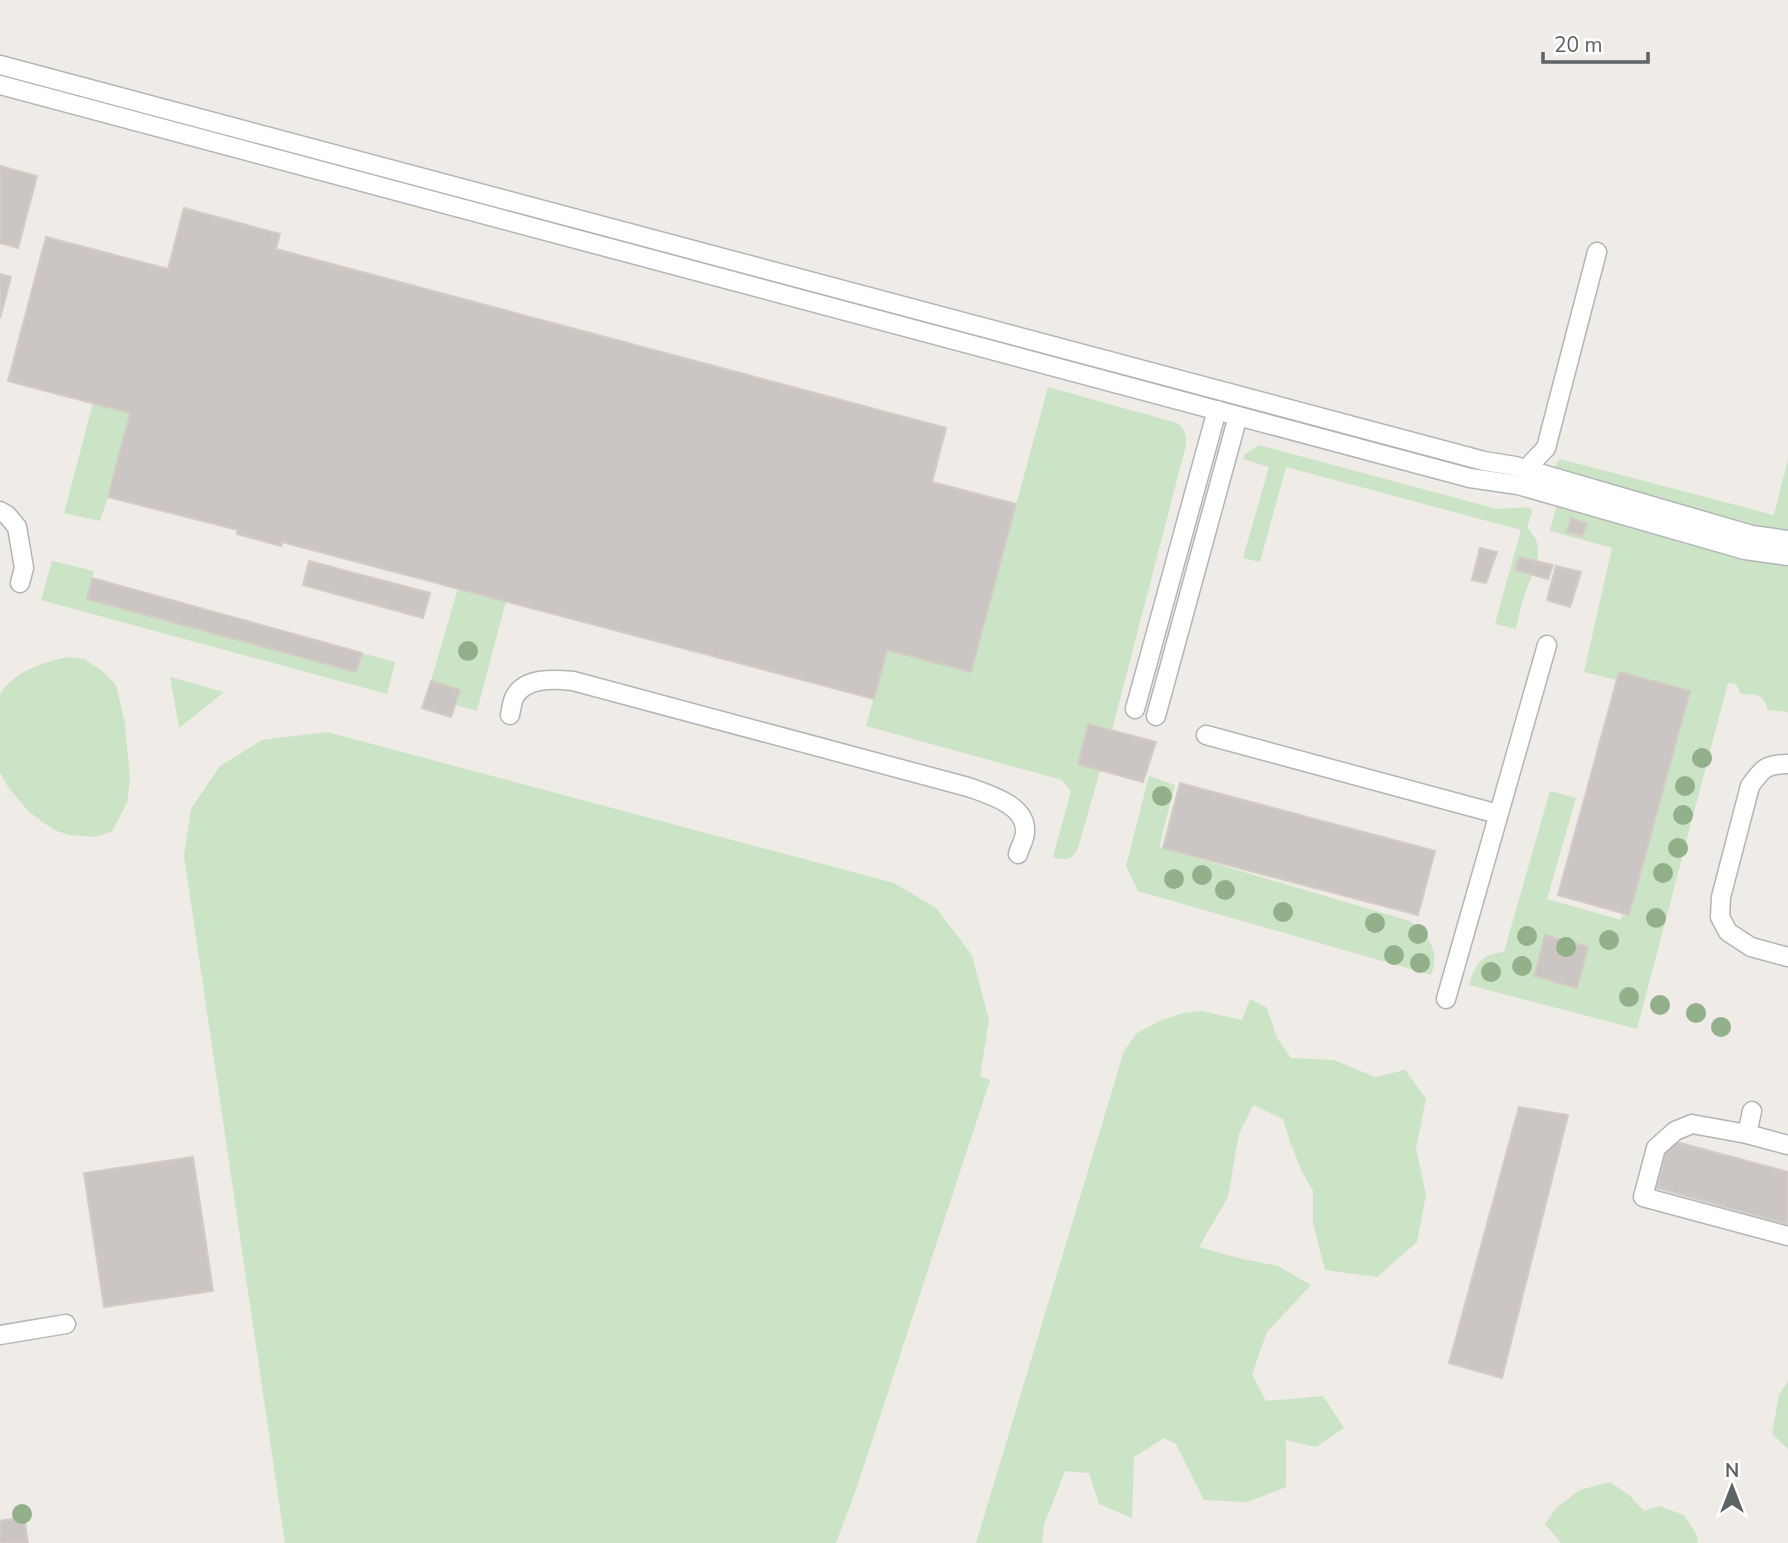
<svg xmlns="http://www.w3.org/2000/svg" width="1788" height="1543" viewBox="0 0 1788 1543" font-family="'Nunito Sans',sans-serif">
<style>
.green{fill:#cbe4c5}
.building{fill:#cbc6c3;stroke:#d3ccc5;stroke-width:2}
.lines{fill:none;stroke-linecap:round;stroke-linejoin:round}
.service-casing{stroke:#b2b5b7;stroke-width:21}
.service{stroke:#fff;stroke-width:18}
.tree{fill:#92b089}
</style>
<rect width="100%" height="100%" fill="#efebe7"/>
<!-- green -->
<g class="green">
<path d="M1048,387l129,36c8,6 9,13 9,22l-74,285 -25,-6 -9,40 22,7 -22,77c-5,12 -14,13 -25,9l18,-66 -9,-11 -196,-54 21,-76 84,22z"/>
<path d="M93,403l37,10 -22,84 -8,24 -36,-8z"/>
<path d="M1259,445l238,64 31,-2 4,4c0,5 -5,12 -4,17 1,2 6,8 7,10 4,7 3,16 3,24l-19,-5 -4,12 17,5 -11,32 -5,23 -21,-5 26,-94 -235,-63 -26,95 -17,-4 26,-91 -26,-8 2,-5z"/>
<path d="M1560,459l214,56 14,-56v74l-72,-15 -163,-49z"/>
<path d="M1557,503l231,60v151l-1,-2 -19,-2c-5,-17 -11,-15 -27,-16l-5,-10 -8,-1 -91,346 -168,-44c7,-22 12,-31 35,-33l46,-161 26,7 -29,101 74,21 65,-223 -102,-25 28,-124 -62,-17z"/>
<path d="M52,561l42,10 -7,28 269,73 6,-19 33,9 -8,32 -346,-94z"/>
<path d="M458,588l48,13 -29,110 -21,-6 4,-15 -29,-9z"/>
<path d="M69,657l15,2 17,11 15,15 9,39 5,55 -3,24 -15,28 -16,6 -27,-2 -15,-5 -25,-18 -21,-25 -8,-15v-78c15,-23 43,-32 69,-37z"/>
<path d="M170,677l54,15 -45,36z"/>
<path d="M327,732l567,151 42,25 36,47 17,65 -9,56 10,4 -134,410 -20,53h-551l-101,-687 7,-47 29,-43 42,-26z"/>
<path d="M1149,776l26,9 -16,62 251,74c18,17 31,28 21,54l-293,-84 -12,-25z"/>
<path d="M1250,999l17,9 10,30 14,20 43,2 41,17 30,-7 21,29 -10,49 10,47 -9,47 -40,35 -52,-7 -12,-47v-32l-11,-19 -12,-30 -7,-23 -30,-14 -14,29 -11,63 -29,50 43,12 36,7 33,19 -44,47 -15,42 14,27 57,-5 21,32 -28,19 -30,-7v47l-38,15 -44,-2 -28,-56 -12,-6 -30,19 -2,61 -33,-14 -10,-31 -24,-2 -21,54 -2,18h-66l148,-492 13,-18 25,-13 21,-7 19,-2 40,9z"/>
<path d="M1788,1381v70l-1,-3 -15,-14 7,-39z"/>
<path d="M1610,1482l20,14 14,15 15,-5 25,9 14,22 -1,6h-136l-16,-19 12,-17 23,-17z"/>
</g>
<!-- building -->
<g class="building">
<path d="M0,166l37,10 -19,72 -18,-5z"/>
<path d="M184,208l96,26 -4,15 670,179 -14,54 84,22 -45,168 -84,-22 -13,49 -592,-157 -1,4 -44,-12 1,-4 -130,-33 22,-84 -122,-32 38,-144 122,32z"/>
<path d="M0,274l11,3 -11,41z"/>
<path d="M1571,518l16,6 -5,12 -15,-4z"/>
<path d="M1480,548l17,4 -11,31 -14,-3z"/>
<path d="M1519,557l34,8 -5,14 -33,-9z"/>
<path d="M309,561l121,32 -7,25 -120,-33z"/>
<path d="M1556,566l25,6 -11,35 -23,-7z"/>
<path d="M92,578l270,75 -6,19 -269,-73z"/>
<path d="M1619,672l71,19 -61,224 -71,-20z"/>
<path d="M431,681l29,9 -9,27 -29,-9z"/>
<path d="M1088,724l68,18 -13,40 -65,-18z"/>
<path d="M1180,783l255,68 -17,64 -255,-67z"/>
<path d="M1545,935l43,12 -11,41 -43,-12z"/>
<path d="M1519,1107l49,8 -66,263 -53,-15z"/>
<path d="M1669,1140l119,32 -1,52 -130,-36z"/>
<path d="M193,1157l20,134 -109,16 -20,-134z"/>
<path d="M24,1517l4,26h-28v-22z"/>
</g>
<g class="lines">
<!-- service casing -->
<g class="service-casing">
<g id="service">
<path d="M0,65l1484,396 31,5 237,69 36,5"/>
<path d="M0,85l1470,393 48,7 227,65 43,6"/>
<path d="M1526,469l20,-21 51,-196"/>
<path d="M0,511l7,4 10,12 7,41 -4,15"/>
<path d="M1135,709l82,-299"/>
<path d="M510,715c1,-5 2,-12 4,-17 10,-21 40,-19 59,-17l395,106c20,7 59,18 57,45 0,7 -5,15 -7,22"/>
<path d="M1156,716l82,-300"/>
<path d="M1206,735l292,79"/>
<path d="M1788,764c-22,0 -26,5 -38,22l-29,111 -1,20 8,15 23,15 37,10"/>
<path d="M1446,999l101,-354"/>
<path d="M1747,1134l5,-23"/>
<path d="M1788,1145l-41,-11 -55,-10 -17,7 -19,17 -13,49 145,39"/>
<path d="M0,1335l66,-11"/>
</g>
</g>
<!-- service -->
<use href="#service" class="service"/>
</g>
<!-- trees -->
<g class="tree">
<circle cx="468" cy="651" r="10"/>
<circle cx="1702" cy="758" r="10"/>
<circle cx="1685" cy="786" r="10"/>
<circle cx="1162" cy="796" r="10"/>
<circle cx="1683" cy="815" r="10"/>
<circle cx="1678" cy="848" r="10"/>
<circle cx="1663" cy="873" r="10"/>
<circle cx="1202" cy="875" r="10"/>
<circle cx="1174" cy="879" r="10"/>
<circle cx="1225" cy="890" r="10"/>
<circle cx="1283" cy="912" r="10"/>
<circle cx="1656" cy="918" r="10"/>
<circle cx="1375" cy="923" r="10"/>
<circle cx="1418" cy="934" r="10"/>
<circle cx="1527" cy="936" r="10"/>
<circle cx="1609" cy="940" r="10"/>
<circle cx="1566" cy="947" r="10"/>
<circle cx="1394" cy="955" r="10"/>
<circle cx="1420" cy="963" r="10"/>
<circle cx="1522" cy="966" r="10"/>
<circle cx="1491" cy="972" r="10"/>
<circle cx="1629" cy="997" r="10"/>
<circle cx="1660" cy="1005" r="10"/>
<circle cx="1696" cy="1013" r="10"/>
<circle cx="1721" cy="1027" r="10"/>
<circle cx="22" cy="1514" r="10"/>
</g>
<!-- north arrow -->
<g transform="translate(1732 1487)" stroke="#ffffff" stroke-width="5" paint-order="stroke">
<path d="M0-5L12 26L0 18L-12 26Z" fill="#5e6365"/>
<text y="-10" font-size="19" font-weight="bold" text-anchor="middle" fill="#5e6365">N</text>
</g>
<!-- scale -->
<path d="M1543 52v10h105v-10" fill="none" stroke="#5e6365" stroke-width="3.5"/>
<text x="1554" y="52" font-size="21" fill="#5e6365" stroke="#ffffff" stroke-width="5" paint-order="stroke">20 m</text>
</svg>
